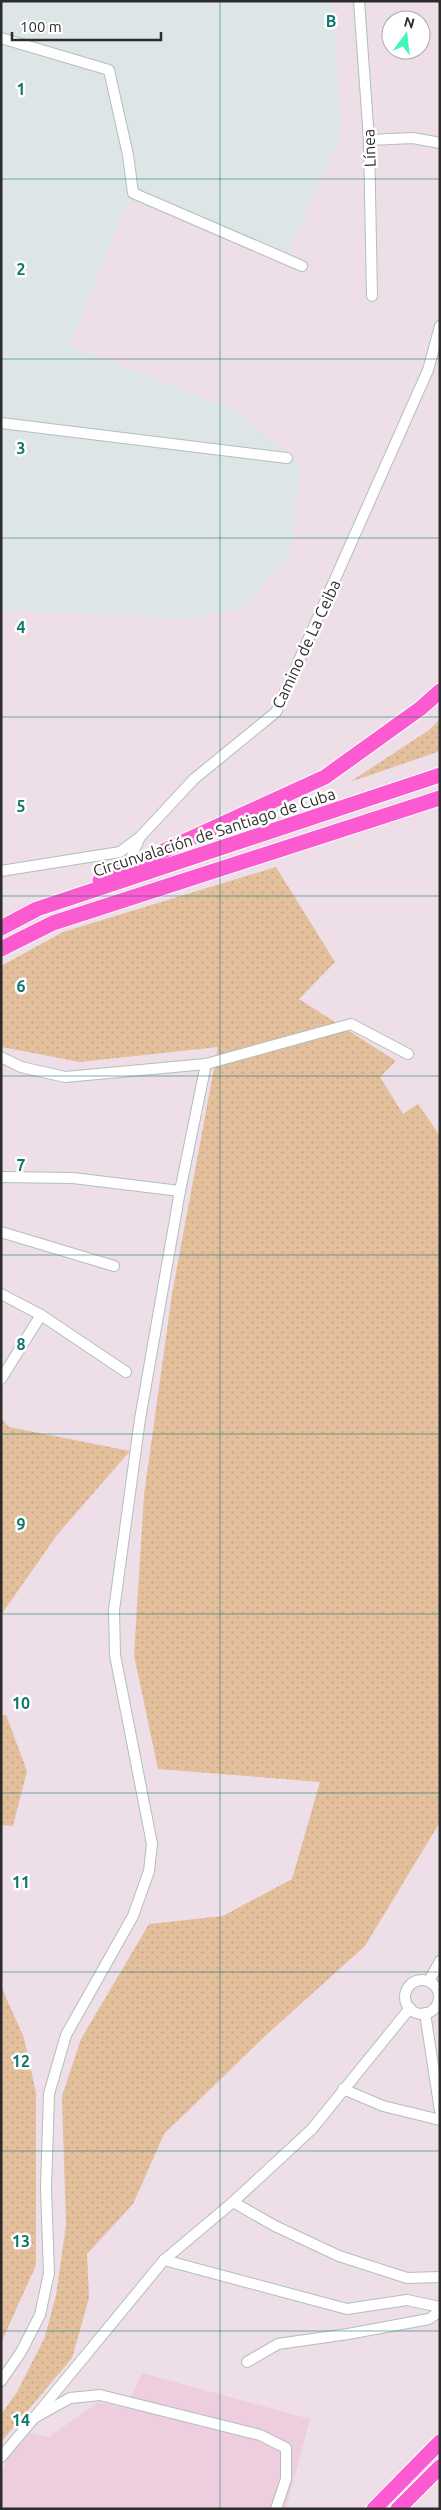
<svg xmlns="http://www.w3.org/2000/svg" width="441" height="2510" viewBox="0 0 441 2510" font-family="Ubuntu,sans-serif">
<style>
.industrial{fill:#dee5e6}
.education{fill:#eecede}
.grass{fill:url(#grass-dots)}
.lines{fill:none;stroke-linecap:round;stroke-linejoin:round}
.minor-casing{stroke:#b2bfba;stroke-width:12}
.highway-casing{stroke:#fff;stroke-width:17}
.minor{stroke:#fff;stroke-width:10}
.highway{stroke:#fc5ad1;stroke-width:15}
.grid{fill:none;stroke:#0f766e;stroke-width:1;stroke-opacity:0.55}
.labels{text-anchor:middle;stroke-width:5;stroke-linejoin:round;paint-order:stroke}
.street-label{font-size:16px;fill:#2c2c2c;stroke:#fff}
.grid-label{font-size:16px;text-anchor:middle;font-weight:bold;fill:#0f766e;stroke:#fff;stroke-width:5;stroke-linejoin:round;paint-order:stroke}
</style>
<defs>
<pattern id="grass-dots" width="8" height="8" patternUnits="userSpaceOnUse" patternTransform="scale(1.25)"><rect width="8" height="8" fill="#e3bf9c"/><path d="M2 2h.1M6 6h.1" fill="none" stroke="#c3a487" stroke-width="1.8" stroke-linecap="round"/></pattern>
</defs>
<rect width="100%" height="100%" fill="#eddee7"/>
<!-- industrial -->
<path class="industrial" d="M1,1h332l8,135 -55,122 -158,-58 -58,146 169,66 62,55 -11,87 -47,54 -52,11 -190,-9z"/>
<!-- education -->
<path class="education" d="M142,2373l168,46 -24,90h-285v-32l6,-21 23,-23 19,4 49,-35 28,6z"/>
<!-- grass -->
<g class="grass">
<path d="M440,719v32l-90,31 79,-52z"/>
<path d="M276,867l59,95 -36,37 97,62 -16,16 23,37 15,-10 22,32v686l-75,124 -102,92 -99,96 -31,70 -46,50 2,44 -17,60 -71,84v-27l16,-23 28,-55 11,-42 10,-70 -4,-129 19,-57 68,-115 74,-8 69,-37 28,-97 -162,-13 -24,-114 10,-160 28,-201 46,-247 -138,15 -78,-15 -1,-81 62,-34z"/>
<path d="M1,1418l8,9 121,24 -73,84 -56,80z"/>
<path d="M1,1715h5l21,56 -14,55 -12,-1z"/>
<path d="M1,1986l23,52 12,55v172l-35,78z"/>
</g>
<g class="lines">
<!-- minor casing -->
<g class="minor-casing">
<g id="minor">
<path d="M359,1l10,139 3,156"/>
<path d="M1,38l108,32 19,85 5,38 169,73"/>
<path d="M369,140l44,-2 27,5"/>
<path d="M1,423l286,35"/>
<path d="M127,868l12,-29"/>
<path d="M1,871l119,-19 20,-15 54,-58 82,-67 152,-342 12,-44"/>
<path d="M1,1057l20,10 44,10 141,-13 145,-40 57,30"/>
<path d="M1,1177l72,1 107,13"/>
<path d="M1,1232l113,34"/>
<path d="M1,1294l40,21 85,57"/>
<path d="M1,1379l40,-64"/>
<circle cx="422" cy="1997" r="17"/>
<path d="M429,1981l11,-20"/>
<path d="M425,2013l15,98"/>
<path d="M343,2089l40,17 57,14"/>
<path d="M233,2202l42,24 64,30 68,22 33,-1"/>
<path d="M164,2260l183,49 60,-9 33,7"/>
<path d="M247,2362l31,-18 70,-10 81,-15 11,-8"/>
<path d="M1,2381l20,-29 19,-37 9,-42 -3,-85 3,-94 17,-59 67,-119 16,-45 3,-27 -37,-189 -1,-45 26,-191 40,-228 26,-127"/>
<path d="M34,2418l130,-158 69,-58 79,-73 98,-121"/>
<path d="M1,2457l33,-39 36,-20 30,-3 160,40 26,13v31l-10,30"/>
</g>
</g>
<!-- highway casing -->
<g class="highway-casing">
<g id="highway">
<path d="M100,880l225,-103 96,-69 19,-17"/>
<path d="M1,928l36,-19 403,-134"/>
<path d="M1,949l52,-26 387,-125"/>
<path d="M374,2509l66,-67"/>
<path d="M398,2509l42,-42"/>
</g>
</g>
<!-- minor -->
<use href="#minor" class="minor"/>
<!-- highway -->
<use href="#highway" class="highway"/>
</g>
<!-- grid -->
<path class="grid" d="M220,1v2508M1,179h439M1,359h439M1,538h439M1,717h439M1,896h439M1,1076h439M1,1255h439M1,1434h439M1,1614h439M1,1793h439M1,1972h439M1,2151h439M1,2331h439"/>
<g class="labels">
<!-- street labels -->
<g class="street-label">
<text transform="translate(369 148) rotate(-92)" y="6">Línea</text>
<text transform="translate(306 644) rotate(-65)" y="6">Camino de La Ceiba</text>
<text transform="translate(214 832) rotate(-18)" y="6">Circunvalación de Santiago de Cuba</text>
</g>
</g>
<g class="grid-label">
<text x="331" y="27">B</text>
<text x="21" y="95">1</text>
<text x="21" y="275">2</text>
<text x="21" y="454">3</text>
<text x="21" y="633">4</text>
<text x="21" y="812">5</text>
<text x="21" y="992">6</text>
<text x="21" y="1171">7</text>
<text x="21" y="1350">8</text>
<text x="21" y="1530">9</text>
<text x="21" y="1709">10</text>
<text x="21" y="1888">11</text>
<text x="21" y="2067">12</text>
<text x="21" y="2247">13</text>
<text x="21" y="2426">14</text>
</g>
<!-- border -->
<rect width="441" height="2510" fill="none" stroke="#2c2c2c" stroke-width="5"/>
<!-- north arrow -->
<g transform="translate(406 35) rotate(15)"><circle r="24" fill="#ffffff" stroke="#ababab"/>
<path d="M0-4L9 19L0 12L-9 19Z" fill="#41f8b7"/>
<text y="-8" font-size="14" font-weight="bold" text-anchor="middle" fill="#2c2c2c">N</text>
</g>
<!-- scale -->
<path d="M12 32v8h149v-8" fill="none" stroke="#2c2c2c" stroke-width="2.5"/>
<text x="20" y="32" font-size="15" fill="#2c2c2c" stroke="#ffffff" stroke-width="4" paint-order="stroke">100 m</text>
</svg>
